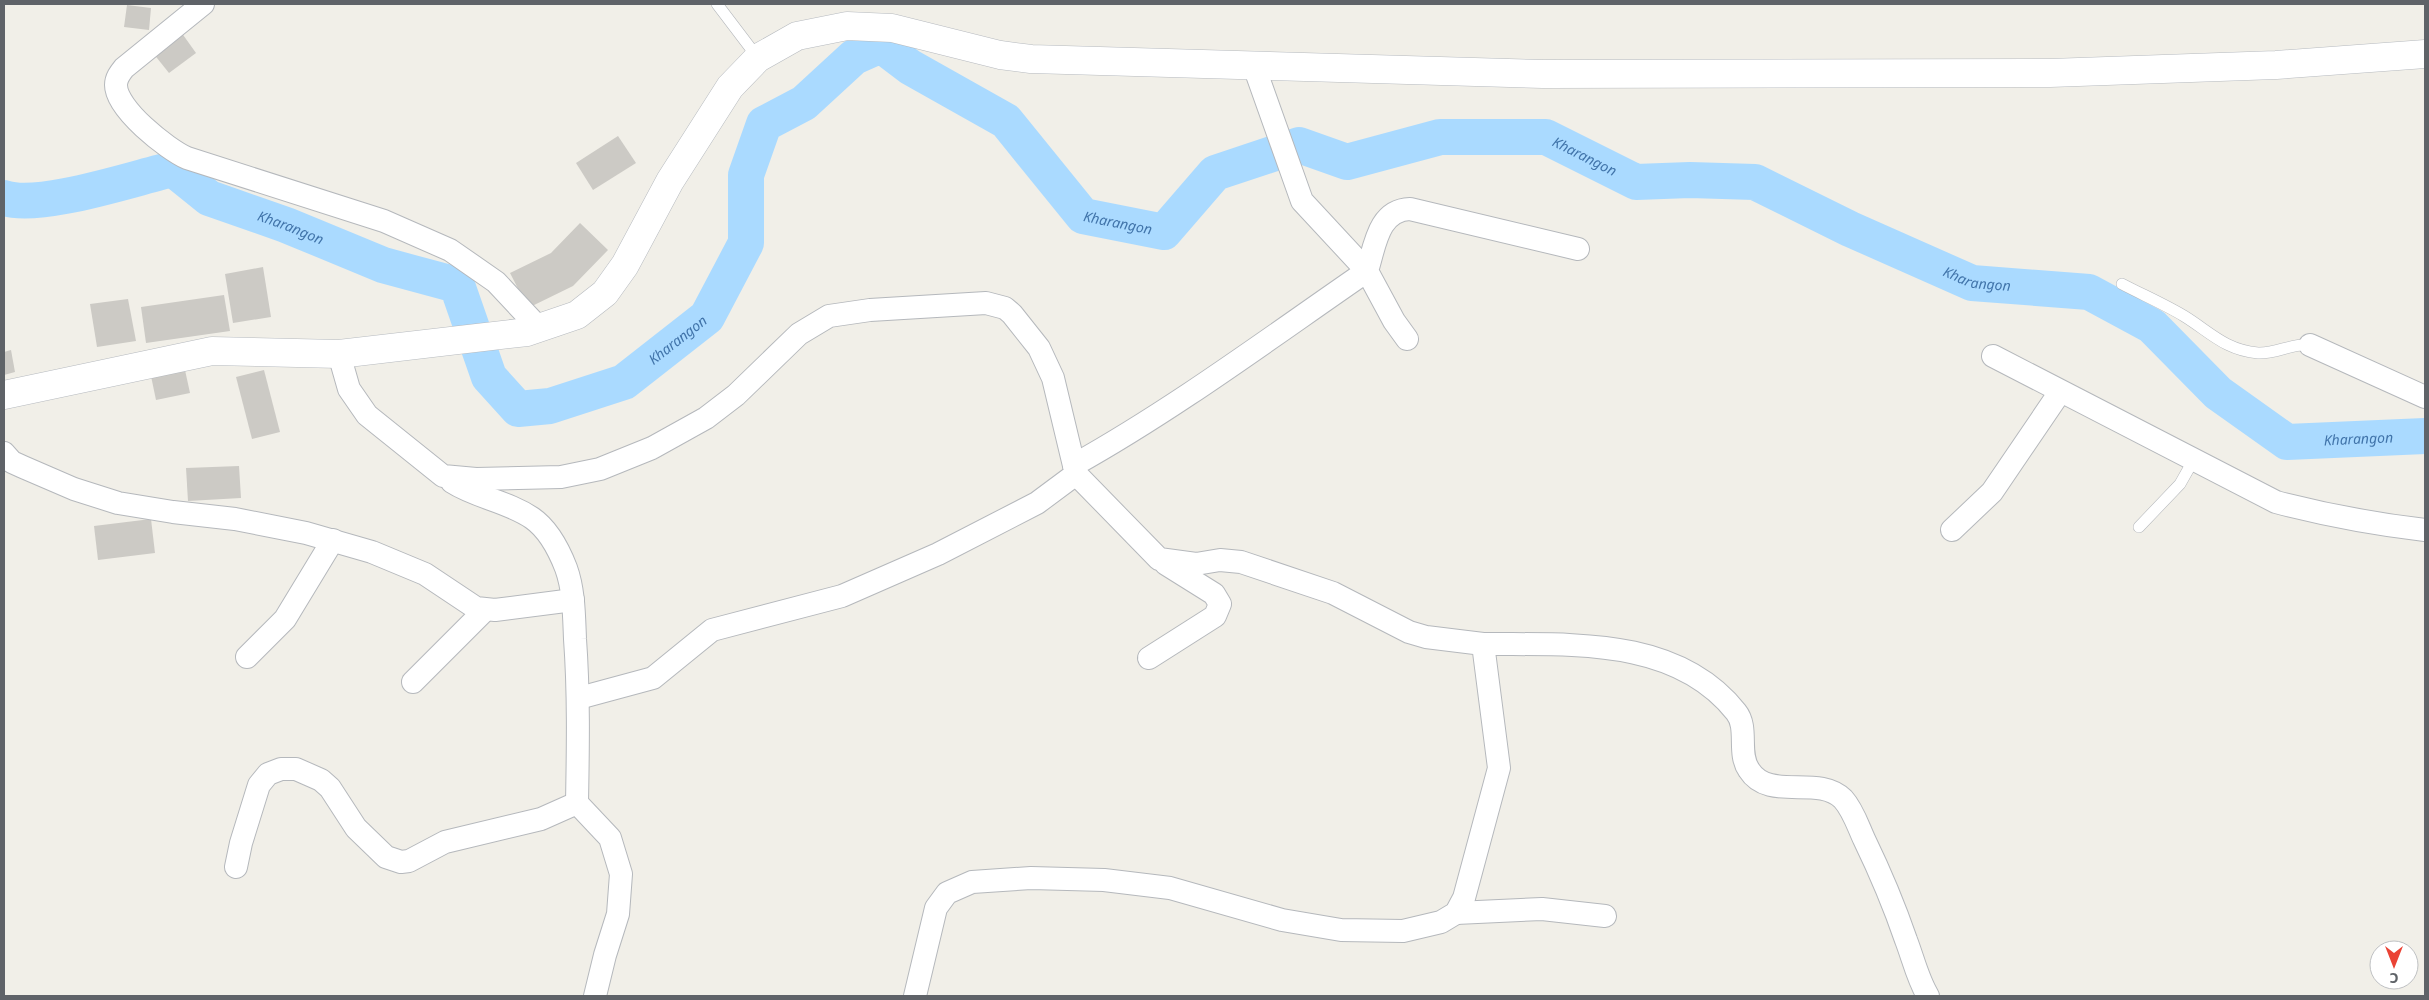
<svg xmlns="http://www.w3.org/2000/svg" width="2429" height="1000" viewBox="0 0 2429 1000" font-family="'Noto Sans',sans-serif">
<style>
.lines{fill:none;stroke-linecap:round;stroke-linejoin:round}
.river{stroke:#aadaff;stroke-width:36}
.building{fill:#cccac5}
.lane-casing{stroke:#b5b8bc;stroke-width:12}
.street-casing{stroke:#b5b8bc;stroke-width:24}
.secondary-casing{stroke:#b6babf;stroke-width:29}
.lane{stroke:#fff;stroke-width:11}
.street{stroke:#fff;stroke-width:22}
.secondary{stroke:#fff;stroke-width:28}
.labels{text-anchor:middle;stroke-width:4;stroke-linejoin:round;paint-order:stroke}
.water-label{font-size:14px;font-style:italic;fill:#4174aa;stroke:#fff}
</style>
<rect width="100%" height="100%" fill="#f1efe8"/>
<g class="lines">
<!-- river -->
<path class="river" id="s1" d="M4,198c36,12 130,-20 169,-29l36,29 77,27 97,40 74,20 32,92 29,32 32,-3 74,-24 83,-65 39,-74v-68l18,-51 40,-21 50,-46 27,-12 29,22 96,54 77,95 81,16 51,-59 84,-28 48,17 93,-25h106l90,45 54,-2 65,2 95,47 122,54 117,9 63,34 66,67 69,49 138,-6"/>
</g>
<!-- building -->
<g class="building">
<path d="M127,5l24,3 -2,22 -25,-3z"/>
<path d="M181,32l15,21 -27,20 -16,-20z"/>
<path d="M618,136l18,27 -43,27 -17,-27z"/>
<path d="M580,223l28,27 -35,36 -45,22 -18,-35 41,-20z"/>
<path d="M263,267l8,50 -38,6 -8,-49z"/>
<path d="M224,295l6,36 -84,12 -5,-36z"/>
<path d="M128,299l8,42 -39,6 -7,-43z"/>
<path d="M11,350l4,22 -11,3v-23z"/>
<path d="M185,370l5,23 -34,7 -5,-24z"/>
<path d="M264,370l16,62 -28,7 -16,-62z"/>
<path d="M239,466l2,32 -53,3 -2,-33z"/>
<path d="M151,519l4,34 -57,7 -4,-34z"/>
</g>
<g class="lines">
<!-- lane casing -->
<g class="lane-casing">
<g id="lane">
<path d="M717,4l41,54"/>
<path d="M2122,284c21,11 42,20 62,32 26,16 41,34 74,37 18,1 34,-10 52,-8"/>
<path d="M2139,527l41,-43 13,-23"/>
</g>
</g>
<!-- street casing -->
<g class="street-casing">
<g id="street">
<path d="M203,4l-79,64c-4,5 -8,10 -8,17 0,24 51,64 71,73l197,63 66,29 46,32 43,46"/>
<path d="M1407,339l-13,-18 -27,-50c8,-25 11,-61 43,-62l168,40"/>
<path d="M2310,345l115,52"/>
<path d="M339,354l10,35 18,26 76,61 33,3 85,-2 39,-8 52,-21 54,-30 30,-23 63,-61 30,-18 41,-6 116,-7 19,5 7,6 27,34 14,30 23,96 -39,29 -99,51 -96,42 -130,34 -59,48 -74,20"/>
<path d="M1993,356l283,146c50,13 98,22 149,28"/>
<path d="M4,453l8,9 11,5 51,22 44,14 55,9 62,7 71,14 66,19 53,22 51,34 19,2 78,-10"/>
<path d="M1074,465c102,-57 197,-128 293,-194l-65,-70 -48,-135"/>
<path d="M452,482c25,16 55,19 80,36 16,11 27,32 34,50 8,22 8,47 9,71 4,55 3,109 2,164l33,35 11,36 -3,40 -13,41 -10,41"/>
<path d="M1952,530l40,-38 68,-100"/>
<path d="M1483,644c86,1 193,-8 253,68 13,16 1,41 13,58 20,32 69,4 94,29 10,11 15,27 21,40 16,33 30,66 42,101 7,18 12,40 22,56"/>
<path d="M247,657l38,-38 48,-79"/>
<path d="M1149,658l66,-42 5,-12 -6,-10 -48,-30"/>
<path d="M413,682l72,-72"/>
<path d="M236,867l5,-24 18,-58 9,-11 13,-5h15l25,11 9,8 26,40 30,29 15,5 8,-1 36,-19 96,-23 36,-16"/>
<path d="M1456,913l86,-4 63,7"/>
<path d="M915,996l21,-88 11,-15 25,-11 59,-4 73,2 66,8 112,32 59,10 62,1 38,-9 15,-9 8,-15 35,-130 -16,-124 -57,-7 -17,-5 -76,-39 -92,-31 -21,-2 -24,4 -37,-5 -83,-85"/>
</g>
</g>
<!-- secondary casing -->
<g class="secondary-casing">
<path id="secondary" d="M4,395l208,-44 127,3 188,-22 50,-17 28,-22 20,-28 45,-84 60,-94 28,-29 39,-22 50,-10 45,2 108,27 31,4 512,15 507,-1 226,-8 149,-11"/>
</g>
<!-- lane -->
<use href="#lane" class="lane"/>
<!-- street -->
<use href="#street" class="street"/>
<!-- secondary -->
<use href="#secondary" class="secondary"/>
</g>
<g class="labels">
<!-- water labels -->
<g class="water-label">
<text dy="5" stroke="none"><textPath href="#s1" startOffset="2001">Kharangon</textPath></text>
<text dy="5" stroke="none"><textPath href="#s1" startOffset="1491">Kharangon</textPath></text>
<text dy="5" stroke="none"><textPath href="#s1" startOffset="306">Kharangon</textPath></text>
<text dy="5" stroke="none"><textPath href="#s1" startOffset="2421">Kharangon</textPath></text>
<text dy="5" stroke="none"><textPath href="#s1" startOffset="801">Kharangon</textPath></text>
<text dy="5" stroke="none"><textPath href="#s1" startOffset="2856">Kharangon</textPath></text>
</g>
</g>
<!-- border -->
<rect width="2429" height="1000" fill="none" stroke="#5f6368" stroke-width="10"/>
<!-- north arrow -->
<g transform="translate(2394 965) rotate(180)"><circle r="24" fill="#ffffff" stroke="#bfc1c3"/>
<path d="M0-4L9 19L0 12L-9 19Z" fill="#ea4335"/>
<text y="-8" font-size="14" font-weight="bold" text-anchor="middle" fill="#5f6368">С</text>
</g>
</svg>
